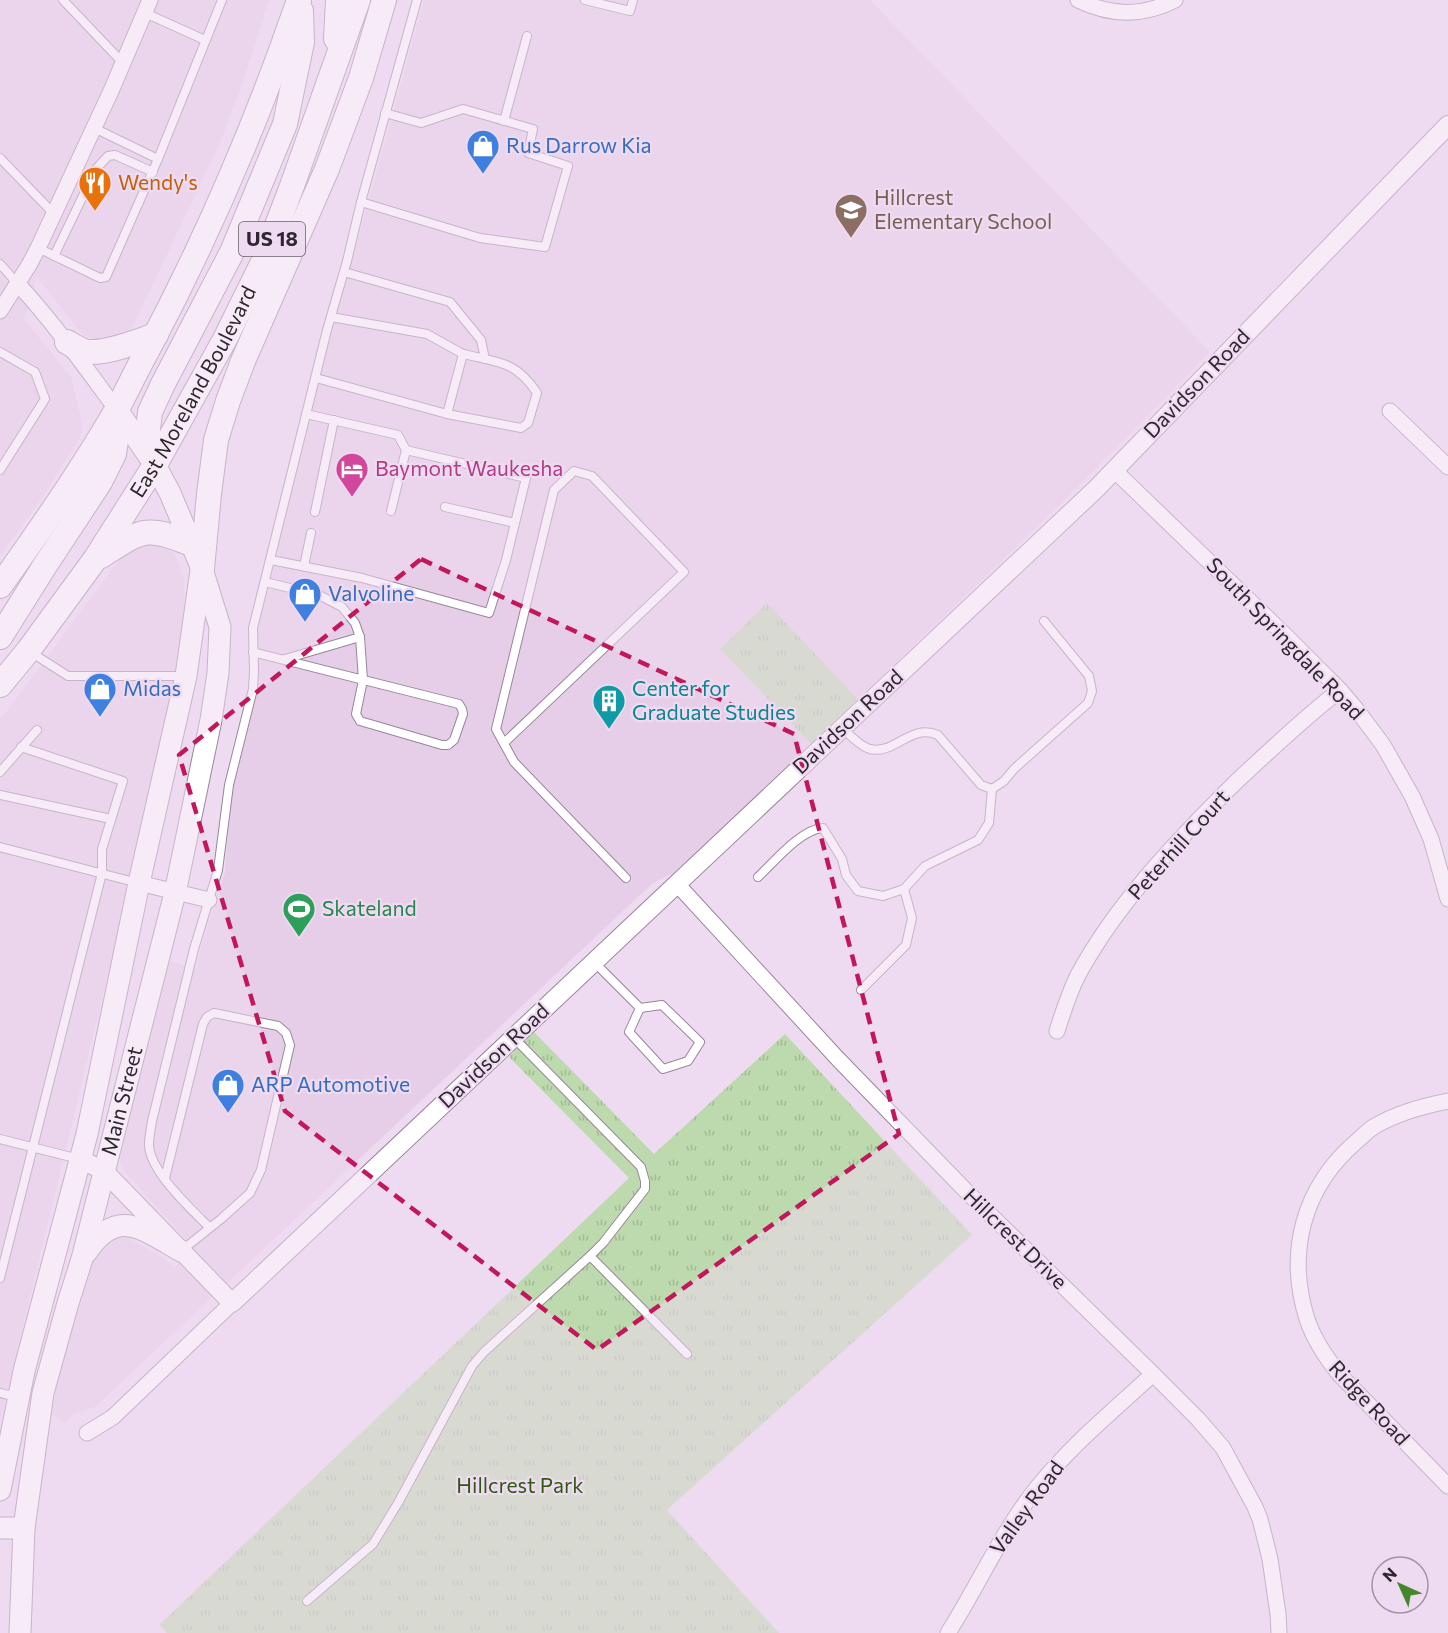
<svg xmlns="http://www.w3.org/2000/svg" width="1448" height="1633" viewBox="0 0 1448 1633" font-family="Commissioner,sans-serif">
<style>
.built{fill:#e6cee9}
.park{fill:url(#park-tufts)}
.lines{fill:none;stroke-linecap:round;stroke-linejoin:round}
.service-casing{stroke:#98869a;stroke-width:10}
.minor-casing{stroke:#98869a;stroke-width:17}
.tertiary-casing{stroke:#98869a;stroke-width:20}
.secondary-casing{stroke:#98869a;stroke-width:23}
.primary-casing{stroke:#98869a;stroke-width:26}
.service{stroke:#fff;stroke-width:8}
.minor{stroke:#fff;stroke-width:15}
.tertiary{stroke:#fff;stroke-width:18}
.secondary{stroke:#fff;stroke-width:21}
.primary{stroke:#fff;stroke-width:24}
.marked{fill:none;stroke:#c2185b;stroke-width:4.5;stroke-dasharray:12 8;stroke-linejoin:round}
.labels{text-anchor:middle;stroke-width:4.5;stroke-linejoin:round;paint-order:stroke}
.shield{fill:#efdbf1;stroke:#695d6a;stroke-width:1.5}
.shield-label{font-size:20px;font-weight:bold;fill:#2f2730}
.shop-label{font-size:21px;fill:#366cbe;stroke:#efdbf1;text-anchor:start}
.food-label{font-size:21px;fill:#c56008;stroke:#efdbf1;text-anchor:start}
.education-label{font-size:21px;fill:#785e54;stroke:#efdbf1;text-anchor:start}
.street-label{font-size:21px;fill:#2f2730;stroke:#efdbf1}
.hotel-label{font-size:21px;fill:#b23c85;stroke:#efdbf1;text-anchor:start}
.culture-label{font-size:21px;fill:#0d838f;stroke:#efdbf1;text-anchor:start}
.leisure-label{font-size:21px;fill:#27864d;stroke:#efdbf1;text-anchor:start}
.park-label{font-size:21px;fill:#305812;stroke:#efdbf1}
</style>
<defs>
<pattern id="park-tufts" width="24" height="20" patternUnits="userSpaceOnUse" patternTransform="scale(1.5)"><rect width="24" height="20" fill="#bdd9ae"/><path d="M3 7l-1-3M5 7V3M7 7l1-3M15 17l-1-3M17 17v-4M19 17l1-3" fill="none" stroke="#a3ba96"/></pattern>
</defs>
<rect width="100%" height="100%" fill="#efdbf1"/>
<!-- built -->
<g class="built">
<path d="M0,0h269l-28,88 -21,55 -87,183 -9,9 -22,7 -19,-7 -46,-58 -13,42 47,58 12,50 -4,13 -45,70 -34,46z"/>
<path d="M424,0h446l340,352 -136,139 -216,208 -91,-95 -47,45 91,95 -138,129 -20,10 -558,524 -22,7 -8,9 -17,-11 41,-153 28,-24 8,1 39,22 10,9 19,-20 -70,-77 -4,-12v-11l46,-187 31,9 8,-33 21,-64 2,-30 7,-60 24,-94v-59l69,-278z"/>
<path d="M142,543l21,2 12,9 9,26 1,38 -14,95 -171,709v-704l7,-7 113,-152 11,-10z"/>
</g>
<!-- park -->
<g class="park">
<path d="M767,603l91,96 -47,45 -91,-95z"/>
<path d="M534,1032l120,122 131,-120 187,201 -305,275 112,123h-612l-8,-8 470,-447 -120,-121z"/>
</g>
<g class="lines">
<!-- service casing -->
<g class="service-casing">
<g id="service">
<path d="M63,0l60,63"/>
<path d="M585,0l45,11 3,-11"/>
<path d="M145,13l60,27"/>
<path d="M504,121l23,-85"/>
<path d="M94,128l64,31"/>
<path d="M0,158l54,56"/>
<path d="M361,202l119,36 65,9 23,-81 -40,-13 5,-24 -70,-20 -42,14 -36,-10"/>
<path d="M38,248l62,30 6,-1 52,-118 64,-159"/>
<path d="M54,256l42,-87 12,-13 7,-1 38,17"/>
<path d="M0,264l18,20"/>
<path d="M344,272l106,30 31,38 4,19"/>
<path d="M0,352l35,20 10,27 -45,71"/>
<path d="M316,378l131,36 16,-60 -36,-20 -96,-17"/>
<path d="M447,414l74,14 7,-5 9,-30c-21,-32 -39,-31 -74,-39"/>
<path d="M445,507l70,16"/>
<path d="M391,511l15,-61"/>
<path d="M315,512l19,-92"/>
<path d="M271,560l91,18 127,35 17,-53 20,-82 -120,-28 -8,-15 -92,-21"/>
<path d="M304,566l7,-33"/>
<path d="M253,652l206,52 3,5 1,5 -9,26 -6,5h-6l-82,-24 -4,-7 7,-34 -3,-43 -5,-14 -13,-16 -23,-12 -54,-13"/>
<path d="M32,653l36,23h116"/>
<path d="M285,659l75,-22"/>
<path d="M843,729c7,6 18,18 27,20 25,6 40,-26 68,-14l43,50 11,4 12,-8 10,-12 74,-66 4,-12 -3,-15 -45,-55"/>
<path d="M504,743l180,-171 -92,-96 -18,-5 -20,19 -58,239 18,33 112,116"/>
<path d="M0,772l37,-42"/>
<path d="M0,795l111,24"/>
<path d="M0,847l138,36"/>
<path d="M758,877c16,-15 43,-48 65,-49l19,31 4,16 12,16 25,5 21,-7"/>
<path d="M594,962l46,46 22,-3 38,37 -12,19 -25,8 -34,-37 11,-24"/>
<path d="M861,990l45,-45 6,-27 -8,-29 21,-23 53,-26 11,-17 3,-34"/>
<path d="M0,1139l79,20"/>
<path d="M165,1178l38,-154 4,-7 7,-4 64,13 8,7 4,12 -29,125 -11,23 -29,26 -40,32"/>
<path d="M209,1227c-18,-18 -60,-56 -60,-83 0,-7 2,-16 3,-23l42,-172 24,-79 11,-85 24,-96 1,-17 -1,-44 74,-298 20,-69 14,-59 56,-202"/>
<path d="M590,1256l97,98"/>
<path d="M0,1278l102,-405v-24l21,-68 -102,-34"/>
<path d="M0,1393l17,4"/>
<path d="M307,1601l66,-57 25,-41 74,-137 12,-14 106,-96 13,-13 42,-54v-8l-4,-14 -127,-129"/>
</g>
</g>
<!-- minor casing -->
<g class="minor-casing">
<g id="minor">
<path d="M1078,0c33,16 64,17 97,0"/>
<path d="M18,284c36,39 67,83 99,126"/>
<path d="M0,311l29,-46 9,-17 73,-157 39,-91"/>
<path d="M1390,411l58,56"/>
<path d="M1114,470l171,165 55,55 17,20 26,35 29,51 19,43 17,60"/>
<path d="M139,883l70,17"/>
<path d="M677,884l161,175 128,132 187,183 45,45 25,29 32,59 5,12 10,40 8,55 1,19"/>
<path d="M1057,1031c6,-19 12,-38 21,-56 39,-72 101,-137 159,-194 33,-31 67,-63 103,-91"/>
<path d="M1448,1101c-26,5 -51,12 -73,25 -7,4 -12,10 -18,15 -54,46 -71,111 -50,178 7,21 19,38 32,55l109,112"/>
<path d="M87,1433l26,-16 119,-114"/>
<path d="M948,1633c30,-47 53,-100 88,-144 34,-43 77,-78 117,-115"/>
</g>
</g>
<!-- tertiary casing -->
<g class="tertiary-casing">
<path id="tertiary" d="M80,1159l24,12 128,132 864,-814 352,-364"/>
</g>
<!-- secondary casing -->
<g class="secondary-casing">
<g id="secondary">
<path d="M86,1253c31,-47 56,-24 95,-2"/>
<path d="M0,1490l24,-119 63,-237 52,-251 47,-207 14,-99"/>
<path d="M0,1528h24"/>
<path id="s1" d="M20,1633l4,-105 19,-135 25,-90 14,-44 93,-366 36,-173 7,-47 2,-46 -18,-58 -32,-76 -15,-28 -38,-55"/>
</g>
</g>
<!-- primary casing -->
<g class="primary-casing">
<g id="primary">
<path d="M336,39l2,-39"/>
<path d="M67,342c5,3 11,7 17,9 18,5 54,-10 72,-16"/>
<path d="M155,465l-8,-27 3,-26 13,-28 69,-132 53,-128 17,-82 -1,-31"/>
<path d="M101,556c40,-25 44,-32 90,-12"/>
<path d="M202,569l7,-75 7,-54 12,-39 15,-40 84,-192 34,-91 23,-78"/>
<path d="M0,586c41,-57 81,-115 116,-175 10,-18 19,-38 29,-56 61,-114 112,-233 154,-355"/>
<path d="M0,637l44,-70 56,-85 14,-28 3,-20v-24"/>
<path id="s2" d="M0,685l28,-34 68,-93 59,-93 70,-126 38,-77 29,-76 66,-186"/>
</g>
</g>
<!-- service -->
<use href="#service" class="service"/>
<!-- minor -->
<use href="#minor" class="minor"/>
<!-- tertiary -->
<use href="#tertiary" class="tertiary"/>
<!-- secondary -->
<use href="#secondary" class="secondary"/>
<!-- primary -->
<use href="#primary" class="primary"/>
</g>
<!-- marked area -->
<path d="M0 0H1448V1633H0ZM421,559l373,175 105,400 -302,216 -312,-239 -106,-356z" fill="#efdbf1" fill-opacity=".55" fill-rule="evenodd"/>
<path class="marked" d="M421,559l373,175 105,400 -302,216 -312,-239 -106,-356z"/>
<!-- icons -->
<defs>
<g id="shop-pin" transform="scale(1.725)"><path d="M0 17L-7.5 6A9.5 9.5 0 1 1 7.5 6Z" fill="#3f7fe0" stroke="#efdbf1"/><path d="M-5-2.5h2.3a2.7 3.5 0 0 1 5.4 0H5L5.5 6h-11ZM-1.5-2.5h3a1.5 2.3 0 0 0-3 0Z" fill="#fff"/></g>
<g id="restaurant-pin" transform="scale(1.725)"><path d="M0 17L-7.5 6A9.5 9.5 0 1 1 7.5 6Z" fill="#e8710a" stroke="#efdbf1"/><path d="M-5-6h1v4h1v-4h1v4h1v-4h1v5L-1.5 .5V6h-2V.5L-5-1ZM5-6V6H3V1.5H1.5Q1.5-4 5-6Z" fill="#fff"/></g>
<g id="school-pin" transform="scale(1.725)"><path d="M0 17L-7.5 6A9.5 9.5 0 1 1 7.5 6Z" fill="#8d6e63" stroke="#efdbf1"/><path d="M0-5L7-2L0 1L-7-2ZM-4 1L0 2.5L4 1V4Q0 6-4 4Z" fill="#fff"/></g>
<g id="hotel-pin" transform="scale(1.725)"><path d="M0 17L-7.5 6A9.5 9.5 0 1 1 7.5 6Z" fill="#d1479c" stroke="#efdbf1"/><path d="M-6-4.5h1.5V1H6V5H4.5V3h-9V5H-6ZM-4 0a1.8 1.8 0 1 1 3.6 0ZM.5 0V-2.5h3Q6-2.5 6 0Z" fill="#fff"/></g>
<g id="building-pin" transform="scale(1.725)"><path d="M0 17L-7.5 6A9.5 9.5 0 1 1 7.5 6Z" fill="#0f9aa8" stroke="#efdbf1"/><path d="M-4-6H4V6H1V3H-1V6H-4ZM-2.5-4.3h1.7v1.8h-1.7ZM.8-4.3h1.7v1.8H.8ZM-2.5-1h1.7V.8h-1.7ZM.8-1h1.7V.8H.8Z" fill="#fff"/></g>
<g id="stadium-pin" transform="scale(1.725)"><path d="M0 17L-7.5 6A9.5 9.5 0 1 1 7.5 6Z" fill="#2e9e5b" stroke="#efdbf1"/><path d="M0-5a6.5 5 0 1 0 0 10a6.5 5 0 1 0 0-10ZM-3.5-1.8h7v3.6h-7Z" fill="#fff"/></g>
</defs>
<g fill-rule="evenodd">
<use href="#shop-pin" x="483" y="146"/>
<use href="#restaurant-pin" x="95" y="183"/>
<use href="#school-pin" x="851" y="210"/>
<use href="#hotel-pin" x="352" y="469"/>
<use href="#shop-pin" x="305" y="594"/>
<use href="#shop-pin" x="100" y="689"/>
<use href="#building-pin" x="609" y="701"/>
<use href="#stadium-pin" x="299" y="909"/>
<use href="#shop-pin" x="228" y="1085"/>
</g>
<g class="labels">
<!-- shield labels -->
<rect class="shield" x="239" y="222" width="66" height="34" rx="4.5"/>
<g class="shield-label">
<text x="272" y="246">US 18</text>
</g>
<!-- shop labels -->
<g class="shop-label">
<text x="506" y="153">Rus Darrow Kia</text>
<text x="328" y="601">Valvoline</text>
<text x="123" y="696">Midas</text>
<text x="251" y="1092">ARP Automotive</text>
</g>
<!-- food labels -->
<g class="food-label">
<text x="118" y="190">Wendy's</text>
</g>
<!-- education labels -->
<g class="education-label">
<text x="874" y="205">Hillcrest<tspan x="874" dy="24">Elementary School</tspan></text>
</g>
<!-- street labels -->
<g class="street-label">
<text transform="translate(1197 384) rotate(-46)" y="7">Davidson Road</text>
<text dy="7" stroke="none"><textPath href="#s2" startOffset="352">East Moreland Boulevard</textPath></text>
<text transform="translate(1285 639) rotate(46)" y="7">South Springdale Road</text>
<text transform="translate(848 722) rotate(-43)" y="7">Davidson Road</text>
<text transform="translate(1179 845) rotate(-48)" y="7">Peterhill Court</text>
<text transform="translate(494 1056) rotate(-43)" y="7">Davidson Road</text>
<text dy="7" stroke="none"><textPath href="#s1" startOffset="544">Main Street</textPath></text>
<text transform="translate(1015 1239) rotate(44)" y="7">Hillcrest Drive</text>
<text transform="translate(1369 1403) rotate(47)" y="7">Ridge Road</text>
<text transform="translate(1027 1508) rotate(-54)" y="7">Valley Road</text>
</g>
<!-- hotel labels -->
<g class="hotel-label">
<text x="375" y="476">Baymont Waukesha</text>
</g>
<!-- culture labels -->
<g class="culture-label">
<text x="632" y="696">Center for<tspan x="632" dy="24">Graduate Studies</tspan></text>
</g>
<!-- leisure labels -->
<g class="leisure-label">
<text x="322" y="916">Skateland</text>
</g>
<!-- park labels -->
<g class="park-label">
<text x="520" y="1493">Hillcrest Park</text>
</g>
</g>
<!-- north arrow -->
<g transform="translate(1400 1585) rotate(315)"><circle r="28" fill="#efdbf1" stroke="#a293a4" stroke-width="1.5"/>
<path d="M0-4.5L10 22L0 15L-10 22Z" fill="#45882c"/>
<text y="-9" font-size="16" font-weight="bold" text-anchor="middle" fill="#2f2730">N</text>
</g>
</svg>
